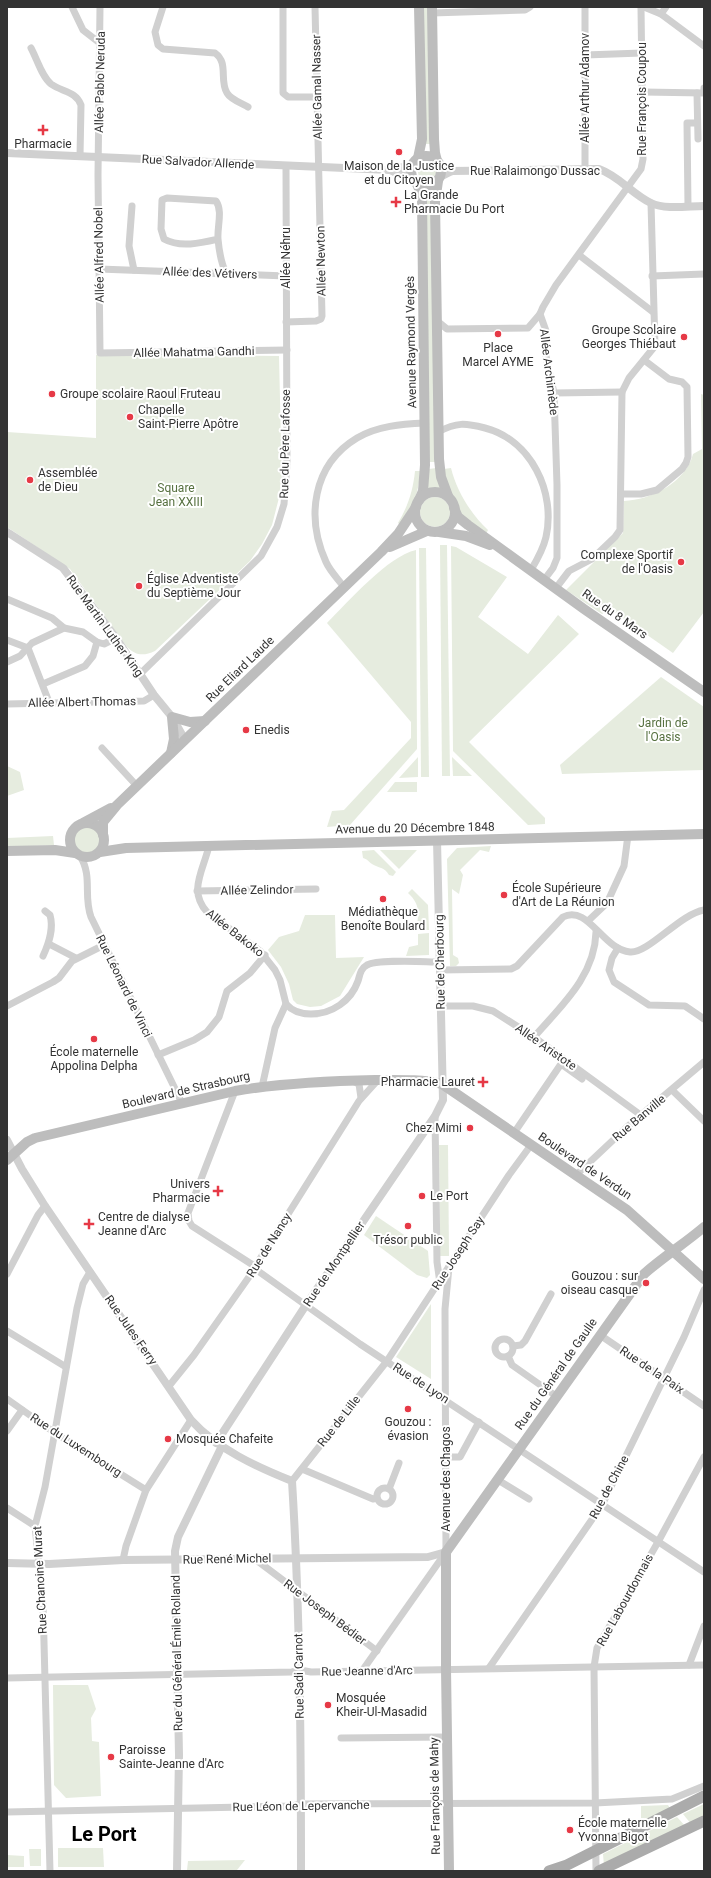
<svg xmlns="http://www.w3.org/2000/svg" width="711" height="1878" viewBox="0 0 711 1878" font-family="Roboto,sans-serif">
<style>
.green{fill:#e6ecdf}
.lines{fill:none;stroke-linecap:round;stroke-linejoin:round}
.minor{stroke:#d0d0d0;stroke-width:7}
.tertiary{stroke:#d0d0d0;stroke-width:8}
.secondary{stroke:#bdbdbd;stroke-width:10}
.primary{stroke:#ababab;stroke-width:11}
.poi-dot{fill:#e63946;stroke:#fff;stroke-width:1.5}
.labels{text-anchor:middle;stroke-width:4;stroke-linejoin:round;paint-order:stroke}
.street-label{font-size:12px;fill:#333;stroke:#fff}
.poi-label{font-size:12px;fill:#333;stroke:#fff;text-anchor:start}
.park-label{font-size:12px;fill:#56703f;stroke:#fff}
.town-label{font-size:20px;font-weight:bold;fill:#000;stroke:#fff}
</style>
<rect width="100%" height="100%" fill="#fff"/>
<!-- green -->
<g class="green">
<path d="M423,7h7l1,137h-7z"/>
<circle cx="427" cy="172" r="9"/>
<path d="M425,198h7l4,264h-7z"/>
<path d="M96,355l183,1 3,130 -10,39 -10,19 -12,17 -95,90c-11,5 -19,5 -28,-4l-57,-78 -63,-42v-95l89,6z"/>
<path d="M701,394l3,1v217l-31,41 -63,-44 -8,5 -36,-24 57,-57 1,-32c27,-1 62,-19 69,-47l9,-5z"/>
<path d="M436,468l6,21 -15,1 2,-21z"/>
<path d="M451,468c6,24 20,46 37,62l-2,4 -22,-16 -8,-12 -3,-9 -6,-10 -3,-18z"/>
<path d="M415,471h5c-1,22 -7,36 -20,54l-2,-2c10,-17 15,-32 17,-52z"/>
<circle cx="435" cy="512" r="15"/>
<path d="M440,545h7l3,231h-8z"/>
<path d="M451,546l5,1 51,30 -29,40 50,37 30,-39 21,19 -110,108 -7,-7 83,83v6l-17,1 -75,-74z"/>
<path d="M419,548h7l3,229h-8z"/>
<path d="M416,550l1,199 -67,76 -23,2 5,-16 12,-1 67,-72v-16l-84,-99c21,-21 61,-67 89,-73z"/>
<path d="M661,677l43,30v63l-142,4 -2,-9z"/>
<path d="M418,757v20l-19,1z"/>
<path d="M452,757l20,19h-19z"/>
<path d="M7,766l13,6 4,18 -17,6z"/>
<path d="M395,782h22v10h-30z"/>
<circle cx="87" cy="840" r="17"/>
<path d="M53,836l1,9 -47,2v-9z"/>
<path d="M491,846l-2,6 -9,-2 -20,20 3,5 -4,19 -7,-5 1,66 5,3 1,5 -3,3h-6l-3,-107 10,-11z"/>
<path d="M374,850l22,22 -3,4 -4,-1c-4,-8 -11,-7 -17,-11 -4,-3 -5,-5 -9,-6l-1,-7z"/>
<path d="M380,850h37l-18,19z"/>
<path d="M412,889l16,16 1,25h-12c1,-17 4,-25 -9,-37z"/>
<path d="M305,915h30l1,43 28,-1 -24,39 -19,10 -11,1 -13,-3 -4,-4 -4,-16 -8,-17 -13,-17 11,-13 20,-6z"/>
<path d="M429,933v22l-23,1 3,-9 9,-2v-11z"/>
<path d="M439,1145h9l1,111h-9z"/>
<path d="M376,1216l52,35 2,24 -3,3 -10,-3 -53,-40z"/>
<path d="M431,1304v75l-35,-22z"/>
<path d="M53,1685h35l8,24 -5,9 1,23 7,1 2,54 -35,2 -12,-13z"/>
<path d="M704,1804v14l-13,6 -8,-10z"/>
<path d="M668,1805l3,5 -30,15v-19z"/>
<path d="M677,1817l9,10 -82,39 -1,-12z"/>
<path d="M58,1848h45l1,19h-46z"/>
<path d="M29,1849h12v17h-11z"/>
<path d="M7,1855l17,1v11h-17z"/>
<path d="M245,1860l-8,10h-50l1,-9z"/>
</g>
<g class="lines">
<!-- minor -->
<g class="minor">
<path d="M72,7l11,23 18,14"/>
<path d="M100,7l-2,168 2,178 187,-3"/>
<path d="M163,7l-8,25 3,13 5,4 52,4c14,10 4,27 12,40 4,7 15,10 21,14"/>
<path d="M283,7v86l5,4h30"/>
<path d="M644,7l17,7 43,32"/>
<path d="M432,13l93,-3 5,-3"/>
<path d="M661,14l5,-7"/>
<path d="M31,48c6,11 11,29 20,36 11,8 25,7 30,21l-1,51"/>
<path d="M585,55l57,-2"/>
<path d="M643,92l61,1v-5"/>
<path d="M697,93l1,46"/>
<path d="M585,170v-163"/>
<path d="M132,206l-3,40 5,24"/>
<path d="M688,206l-1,-83h10"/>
<path d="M218,239c-17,4 -38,9 -54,0l-3,-10 1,-29 5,-2 49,3c7,10 1,26 2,38 1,11 3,24 8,34"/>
<path d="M579,255l74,57"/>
<path d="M99,269l187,7"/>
<path d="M652,276l52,-2"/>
<path d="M436,320l11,9 81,-1 12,-14"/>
<path d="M286,322l30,-1 5,-2 1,-3 -7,-309"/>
<path d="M554,393l68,-1"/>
<path d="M438,432c19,-10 27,-9 47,-4 46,12 71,64 61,109 -3,13 -9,23 -15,33"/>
<path d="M621,494h20l16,-4 25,-21 4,-6 2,-6 -1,-70 -5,-5 -13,-3 -25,-19"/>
<path d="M544,580l9,-12 4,-10v-73l-3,-92 -8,-37v-25l-6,-17 3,-7 13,-22 85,-116 2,-10 -2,-152"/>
<path d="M344,587c-6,-8 -14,-16 -18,-25 -20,-44 -14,-97 31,-124 20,-12 45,-14 68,-15"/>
<path d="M556,588l13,-17 23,-12 23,-22 5,-7 2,-138 7,-14 26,-32 -4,-143"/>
<path d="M7,599l45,19 12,10"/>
<path d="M7,640l21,8 21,54"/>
<path d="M7,662l13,-6 12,-13 32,-15 19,4 14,10 7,2 12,-6"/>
<path d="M140,674l121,-118 16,-29 7,-23 3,-40 -1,-298"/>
<path d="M43,684l42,-18 8,-10 4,-14"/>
<path d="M7,704l137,-3 10,-6"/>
<path d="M102,748l35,38"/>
<path d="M209,846c-6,25 -21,45 -2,66l53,39 15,19 5,10 6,24 -11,24 -13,59"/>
<path d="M80,856c13,20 3,40 11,61l91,186"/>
<path d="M197,891l119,-2"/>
<path d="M588,921l19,-18 17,-37 4,-31"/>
<path d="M49,944l27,14"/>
<path d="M618,948l-6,10 -3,12 5,12 35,23 36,1 19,13"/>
<path d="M43,956c6,-13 11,-27 7,-41l-5,-4"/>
<path d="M440,970l71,-1 6,-3 46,-49c25,-13 40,33 67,35 18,2 50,-38 74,-42"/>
<path d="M286,1004c6,7 16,10 25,10 21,0 40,-13 47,-33 2,-6 2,-12 9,-16 12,-6 57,-3 73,-3"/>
<path d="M7,1006l46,-24 6,-4 13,-17 32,-16"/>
<path d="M441,1006h32l20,5 41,26 108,79"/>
<path d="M534,1037c27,-31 61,-61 62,-105"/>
<path d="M158,1055l36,-15 13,-8 12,-15 8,-26 23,-18 15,-18"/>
<path d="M353,1081l6,3 2,14"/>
<path d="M672,1090l32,31"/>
<path d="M235,1091l-47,122 1,8 3,5 64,41 2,4 102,73 344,228"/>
<path d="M435,1116l2,146 3,21"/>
<path d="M514,1133l47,-69 21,15"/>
<path d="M576,1175l51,-48 77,-65"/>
<path d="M7,1274l31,-59 7,-9"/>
<path d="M7,1331l59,36"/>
<path d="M600,1335l104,71"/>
<circle cx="504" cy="1348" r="9"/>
<path d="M513,1346l8,-1 4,-4 26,-47"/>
<path d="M508,1356l4,9 44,31"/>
<path d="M169,1386l25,-31 62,-88 2,-5 101,-161 19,-21"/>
<path d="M7,1399l48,34 91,57"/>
<path d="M7,1431l15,-21"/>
<path d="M446,1457h14l19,-35"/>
<path d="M302,1469l71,30 4,-1"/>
<path d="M498,1480l31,19"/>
<path d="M292,1481l95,-120 122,-186 22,-30"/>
<circle cx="385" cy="1496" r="8"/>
<path d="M389,1489l10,-26"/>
<path d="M7,1508l28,18"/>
<path d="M255,1559l122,92"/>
<path d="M123,1560l3,-14 20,-56 45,-70"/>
<path d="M689,1665l15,-39"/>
<path d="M489,1668l113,-163 82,-168 20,-47"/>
<path d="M362,1671l84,-119 -1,-243 4,-42"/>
<path d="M7,1678l285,-6 8,-2 11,2 393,-7"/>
<path d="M341,1738l106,-1"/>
<path d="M7,1812l285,-6 9,-2 294,-1 77,-4 32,-13"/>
<path d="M50,1871l-7,-267 -8,-78 10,-39 32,-179 6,-24 7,-12"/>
<path d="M596,1871l-2,-204 3,-19 61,-106 46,-85"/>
</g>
<!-- tertiary -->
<g class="tertiary">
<path d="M7,153l383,17 22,-5"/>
<path d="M439,163l13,8"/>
<path d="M390,170l6,3 15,2"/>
<path d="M440,177l12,-6 147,-2c20,7 33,25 52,34 15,7 37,3 53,3"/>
<path d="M7,532l56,36 53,70 38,57 18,22 13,23"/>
<path d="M7,1140l15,29 23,37 146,214c26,29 66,47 101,61 8,130 9,260 9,390"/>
<path d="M216,1443l90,-138 129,-189 8,-16 -6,-260"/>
<path d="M7,1563l42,1 74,-4 305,-3 18,-5"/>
<path d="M177,1871l2,-116 -4,-204 3,-14 44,-91"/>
</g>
<!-- secondary -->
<g class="secondary">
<path d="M432,7l2,132 1,14 2,8"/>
<circle cx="426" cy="171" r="15"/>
<path d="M418,158l4,-19 -3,-132"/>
<path d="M438,181l-3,21 4,257 2,18 7,19"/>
<path d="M417,184l5,12 3,269 -2,26 -4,9"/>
<circle cx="435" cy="512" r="20"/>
<path d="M454,508l4,9 10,8 116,84 120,83"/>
<path d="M439,532l27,4 24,9"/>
<path d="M390,547l37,-16"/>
<path d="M171,753l3,-14 -2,-22 18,5 15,-1"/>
<circle cx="87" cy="840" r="17"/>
<path d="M83,823l28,-15"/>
<path d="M103,835v-13l14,-17 264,-253 17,-18 18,-27"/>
<path d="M7,851l48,-1 20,3"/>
<path d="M100,852l26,-4 578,-14"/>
<path d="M7,1160l20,-18 8,-4 200,-47c46,-8 94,-10 140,-11 23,0 46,-1 67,4l185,126 77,69"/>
<path d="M449,1871l-3,-202v-117l198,-278c19,-17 40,-30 60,-47"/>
</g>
<!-- primary -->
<g class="primary">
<path d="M549,1871l18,-6 137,-69"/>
<path d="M599,1871l105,-50"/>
</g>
</g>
<!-- markers -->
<g class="poi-dot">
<path d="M41 124h4v4h4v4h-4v4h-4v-4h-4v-4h4z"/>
<circle cx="399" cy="152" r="4"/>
<path d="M394 196h4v4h4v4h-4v4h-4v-4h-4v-4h4z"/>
<circle cx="498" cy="334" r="4"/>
<circle cx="684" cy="337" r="4"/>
<circle cx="52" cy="394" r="4"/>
<circle cx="130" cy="417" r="4"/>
<circle cx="30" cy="480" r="4"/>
<circle cx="681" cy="562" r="4"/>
<circle cx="139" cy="586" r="4"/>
<circle cx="246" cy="730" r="4"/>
<circle cx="504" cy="895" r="4"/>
<circle cx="383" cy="899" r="4"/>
<circle cx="94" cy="1039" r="4"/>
<path d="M481 1076h4v4h4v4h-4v4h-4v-4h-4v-4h4z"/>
<circle cx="470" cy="1128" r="4"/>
<path d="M216 1185h4v4h4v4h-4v4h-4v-4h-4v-4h4z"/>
<circle cx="422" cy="1196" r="4"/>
<path d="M87 1218h4v4h4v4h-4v4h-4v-4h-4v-4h4z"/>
<circle cx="408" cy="1226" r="4"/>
<circle cx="646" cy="1283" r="4"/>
<circle cx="408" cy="1409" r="4"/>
<circle cx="168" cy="1439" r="4"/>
<circle cx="328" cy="1705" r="4"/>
<circle cx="111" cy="1757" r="4"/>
<circle cx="570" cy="1830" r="4"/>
</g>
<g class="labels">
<!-- street labels -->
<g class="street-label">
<text transform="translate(100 82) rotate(-89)" y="4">Allée Pablo Neruda</text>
<text transform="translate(317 87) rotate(-91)" y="4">Allée Gamal Nasser</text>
<text transform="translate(585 88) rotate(-90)" y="4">Allée Arthur Adamov</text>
<text transform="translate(642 99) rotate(-90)" y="4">Rue François Coupou</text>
<text transform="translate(198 162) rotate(3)" y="4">Rue Salvador Allende</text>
<text x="535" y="175">Rue Ralaimongo Dussac</text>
<text transform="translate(99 255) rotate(-91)" y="4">Allée Alfred Nobel</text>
<text transform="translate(286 258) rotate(-90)" y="4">Allée Néhru</text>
<text transform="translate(321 261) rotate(-91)" y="4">Allée Newton</text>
<text transform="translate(210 273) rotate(2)" y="4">Allée des Vétivers</text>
<text transform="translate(411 342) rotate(-91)" y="4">Avenue Raymond Vergès</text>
<text transform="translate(194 352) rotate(-1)" y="4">Allée Mahatma Gandhi</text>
<text transform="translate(549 372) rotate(83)" y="4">Allée Archimède</text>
<text transform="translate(285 444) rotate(-89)" y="4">Rue du Père Lafosse</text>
<text transform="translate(615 614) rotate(35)" y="4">Rue du 8 Mars</text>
<text transform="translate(105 626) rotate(54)" y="4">Rue Martin Luther King</text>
<text transform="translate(240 669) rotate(-44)" y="4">Rue Eliard Laude</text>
<text transform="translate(82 702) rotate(-1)" y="4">Allée Albert Thomas</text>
<text transform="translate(415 828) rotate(-1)" y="4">Avenue du 20 Décembre 1848</text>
<text transform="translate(257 890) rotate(-1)" y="4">Allée Zelindor</text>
<text transform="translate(235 933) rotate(38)" y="4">Allée Bakoko</text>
<text transform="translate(440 962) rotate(-91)" y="4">Rue de Cherbourg</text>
<text transform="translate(124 986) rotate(64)" y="4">Rue Léonard de Vinci</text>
<text transform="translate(546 1047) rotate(35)" y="4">Allée Aristote</text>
<text transform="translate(186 1090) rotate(-13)" y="4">Boulevard de Strasbourg</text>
<text transform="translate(639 1118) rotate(-40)" y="4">Rue Banville</text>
<text transform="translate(585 1166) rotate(34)" y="4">Boulevard de Verdun</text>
<text transform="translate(269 1245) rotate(-58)" y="4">Rue de Nancy</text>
<text transform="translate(458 1253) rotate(-57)" y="4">Rue Joseph Say</text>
<text transform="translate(334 1264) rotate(-56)" y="4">Rue de Montpellier</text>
<text transform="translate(131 1330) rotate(55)" y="4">Rue Jules Ferry</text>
<text transform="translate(652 1370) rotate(34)" y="4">Rue de la Paix</text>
<text transform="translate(556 1374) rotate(-55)" y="4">Rue du Général de Gaulle</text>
<text transform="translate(421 1383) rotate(33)" y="4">Rue de Lyon</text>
<text transform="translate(339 1421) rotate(-52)" y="4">Rue de Lille</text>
<text transform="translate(76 1445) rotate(33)" y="4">Rue du Luxembourg</text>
<text transform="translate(446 1479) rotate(-90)" y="4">Avenue des Chagos</text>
<text transform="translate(609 1487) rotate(-62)" y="4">Rue de Chine</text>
<text transform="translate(227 1559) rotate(-1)" y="4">Rue René Michel</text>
<text transform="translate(40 1580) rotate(-93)" y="4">Rue Chanoine Murat</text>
<text transform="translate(625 1600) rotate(-61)" y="4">Rue Labourdonnais</text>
<text transform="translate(325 1612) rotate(37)" y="4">Rue Joseph Bédier</text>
<text transform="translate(177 1653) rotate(-91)" y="4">Rue du Général Émile Rolland</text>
<text transform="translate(367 1671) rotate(-1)" y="4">Rue Jeanne d'Arc</text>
<text transform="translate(299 1676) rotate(-91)" y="4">Rue Sadi Carnot</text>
<text transform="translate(435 1796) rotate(-91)" y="4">Rue François de Mahy</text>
<text transform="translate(301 1806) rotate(-1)" y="4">Rue Léon de Lepervanche</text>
</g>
<!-- poi labels -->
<g class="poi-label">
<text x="43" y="148" text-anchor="middle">Pharmacie</text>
<text x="399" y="170" text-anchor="middle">Maison de la Justice<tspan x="399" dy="14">et du Citoyen</tspan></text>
<text x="404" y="199">La Grande<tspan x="404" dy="14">Pharmacie Du Port</tspan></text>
<text x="676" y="334" text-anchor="end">Groupe Scolaire<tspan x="676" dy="14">Georges Thiébaut</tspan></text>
<text x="498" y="352" text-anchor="middle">Place<tspan x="498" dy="14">Marcel AYME</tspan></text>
<text x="60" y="398">Groupe scolaire Raoul Fruteau</text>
<text x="138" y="414">Chapelle<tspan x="138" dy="14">Saint-Pierre Apôtre</tspan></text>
<text x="38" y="477">Assemblée<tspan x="38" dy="14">de Dieu</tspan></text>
<text x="673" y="559" text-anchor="end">Complexe Sportif<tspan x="673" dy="14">de l'Oasis</tspan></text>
<text x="147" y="583">Église Adventiste<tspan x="147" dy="14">du Septième Jour</tspan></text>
<text x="254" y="734">Enedis</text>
<text x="512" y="892">École Supérieure<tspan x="512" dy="14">d'Art de La Réunion</tspan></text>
<text x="383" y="916" text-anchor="middle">Médiathèque<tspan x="383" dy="14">Benoîte Boulard</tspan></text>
<text x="94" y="1056" text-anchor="middle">École maternelle<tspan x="94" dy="14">Appolina Delpha</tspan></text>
<text x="475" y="1086" text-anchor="end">Pharmacie Lauret</text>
<text x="462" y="1132" text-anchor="end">Chez Mimi</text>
<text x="210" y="1188" text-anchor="end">Univers<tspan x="210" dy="14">Pharmacie</tspan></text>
<text x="430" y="1200">Le Port</text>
<text x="98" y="1221">Centre de dialyse<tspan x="98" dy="14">Jeanne d'Arc</tspan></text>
<text x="408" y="1244" text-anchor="middle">Trésor public</text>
<text x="638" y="1280" text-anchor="end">Gouzou : sur<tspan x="638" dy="14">oiseau casque</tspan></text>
<text x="408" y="1426" text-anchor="middle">Gouzou :<tspan x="408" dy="14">évasion</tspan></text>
<text x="176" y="1443">Mosquée Chafeite</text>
<text x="336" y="1702">Mosquée<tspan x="336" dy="14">Kheir-Ul-Masadid</tspan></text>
<text x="119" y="1754">Paroisse<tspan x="119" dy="14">Sainte-Jeanne d'Arc</tspan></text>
<text x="578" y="1827">École maternelle<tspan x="578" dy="14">Yvonna Bigot</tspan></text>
</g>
<!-- park labels -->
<g class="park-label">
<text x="176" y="492">Square<tspan x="176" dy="14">Jean XXIII</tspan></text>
<text x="663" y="727">Jardin de<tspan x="663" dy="14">l'Oasis</tspan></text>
</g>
<!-- town labels -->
<g class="town-label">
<text x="104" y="1841">Le Port</text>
</g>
</g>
<!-- border -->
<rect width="711" height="1878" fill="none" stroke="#333333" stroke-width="16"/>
</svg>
